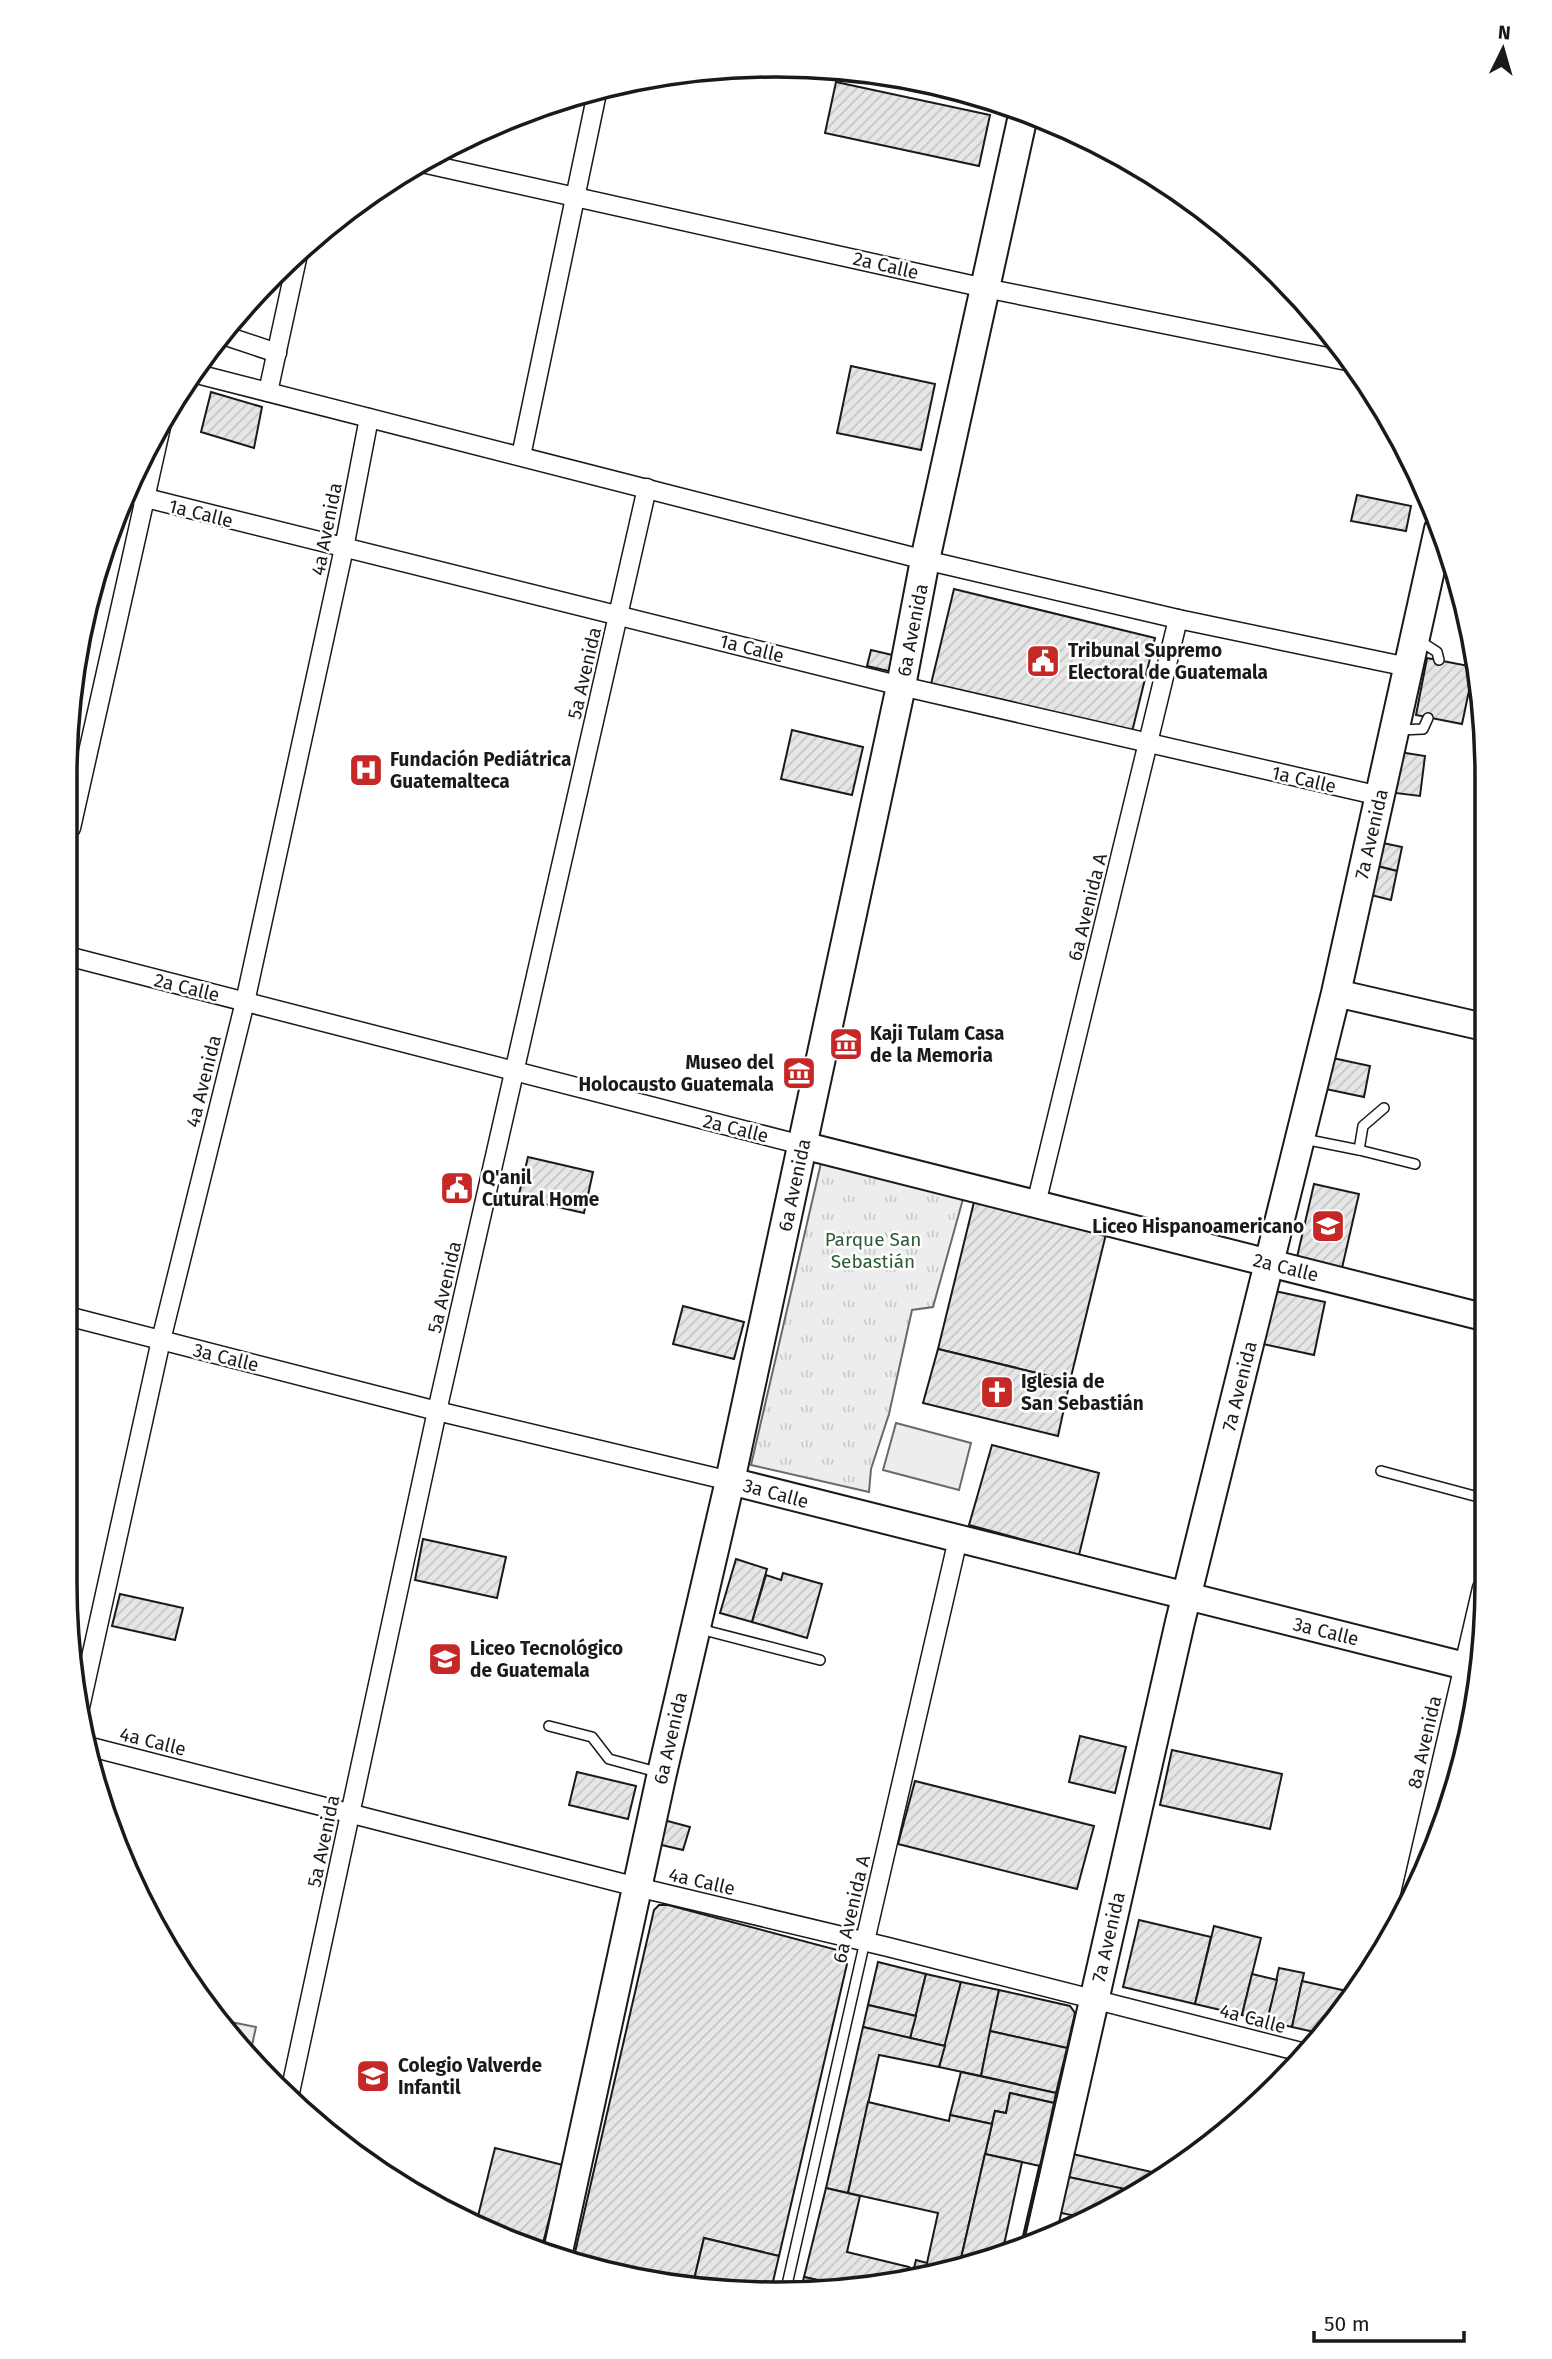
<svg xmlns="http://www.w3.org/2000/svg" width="1552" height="2359" viewBox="0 0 1552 2359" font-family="'Fira Sans',sans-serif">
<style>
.grass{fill:url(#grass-tufts);stroke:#6a6a6a;stroke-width:2}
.built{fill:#ededed;stroke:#6a6a6a;stroke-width:2}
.building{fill:url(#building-hatch);stroke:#1a1a1a;stroke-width:2}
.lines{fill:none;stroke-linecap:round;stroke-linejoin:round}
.lane-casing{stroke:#1a1a1a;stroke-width:12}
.street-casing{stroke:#1a1a1a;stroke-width:21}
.secondary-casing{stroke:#1a1a1a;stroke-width:30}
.primary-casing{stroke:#1a1a1a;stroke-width:32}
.lane{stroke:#fff;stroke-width:9}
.street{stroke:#fff;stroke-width:18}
.secondary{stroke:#fff;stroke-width:26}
.primary{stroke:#fff;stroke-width:28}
.wall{stroke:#1a1a1a;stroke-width:3.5}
.labels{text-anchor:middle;stroke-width:5;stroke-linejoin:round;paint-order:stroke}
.street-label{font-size:19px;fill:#1a1a1a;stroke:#fff}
.poi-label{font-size:19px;font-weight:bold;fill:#1a1a1a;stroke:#fff;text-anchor:start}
.park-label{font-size:19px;fill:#2b5a34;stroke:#fff}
.rim{fill:none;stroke:#1a1a1a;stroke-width:3.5}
</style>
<defs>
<pattern id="grass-tufts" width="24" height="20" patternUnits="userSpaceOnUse" patternTransform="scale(1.75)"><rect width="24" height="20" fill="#ededed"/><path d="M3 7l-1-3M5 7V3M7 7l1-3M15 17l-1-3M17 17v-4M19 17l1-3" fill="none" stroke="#cbcbcb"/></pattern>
<pattern id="building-hatch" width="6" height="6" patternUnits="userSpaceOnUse" patternTransform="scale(1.75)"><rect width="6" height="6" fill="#e6e6e6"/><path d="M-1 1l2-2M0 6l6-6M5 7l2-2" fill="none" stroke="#c5c5c5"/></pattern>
</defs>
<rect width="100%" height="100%" fill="#fff"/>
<!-- grass -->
<path class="grass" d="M821,1163l142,36 -30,108 -21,3 -23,104 -18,55 -2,23 -118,-27z"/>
<!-- built -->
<g class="built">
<path d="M896,1423l75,20 -12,47 -76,-20z"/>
<path d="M216,2019l40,8 -7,32 -7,-7z"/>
</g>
<!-- building -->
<g class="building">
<path d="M836,82l154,33 -11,51 -154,-33z"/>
<path d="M851,366l84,18 -14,66 -84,-17z"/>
<path d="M211,392l51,15 -8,41 -53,-16z"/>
<path d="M1357,495l54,11 -5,25 -55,-10z"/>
<path d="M954,589l201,49 -23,94 -201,-48z"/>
<path d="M871,650l30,7 -4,16 -30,-7z"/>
<path d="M1427,658l47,9 -12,57 -46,-9z"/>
<path d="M792,730l71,17 -11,48 -71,-16z"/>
<path d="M1393,751l32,5 -5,40 -33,-4z"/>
<path d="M1378,842l24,5 -5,24 -24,-6z"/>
<path d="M1373,865l24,6 -6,29 -24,-6z"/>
<path d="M1328,1057l42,9 -6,31 -43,-9z"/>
<path d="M528,1157l65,15 -9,41 -66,-15z"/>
<path d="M1314,1184l45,10 -17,74 -45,-11z"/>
<path d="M974,1202l132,32 -36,147 -132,-32z"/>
<path d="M1275,1291l50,11 -11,53 -51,-11z"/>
<path d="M683,1306l61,16 -10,37 -61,-15z"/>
<path d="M938,1349l132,32 -12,55 -135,-33z"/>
<path d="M992,1445l107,28 -20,82 -110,-30z"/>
<path d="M423,1539l83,18 -9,41 -82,-18z"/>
<path d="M736,1559l31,10 -15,53 -32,-9z"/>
<path d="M783,1573l39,11 -15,54 -55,-16 14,-47 15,5z"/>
<path d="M120,1594l63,14 -8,32 -63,-14z"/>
<path d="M1080,1736l46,11 -11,46 -46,-11z"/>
<path d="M1172,1750l110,24 -12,55 -110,-24z"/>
<path d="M577,1772l59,14 -8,33 -59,-14z"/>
<path d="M915,1781l179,45 -17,63 -179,-45z"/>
<path d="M660,1819l30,8 -7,23 -30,-7z"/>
<path d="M659,1905h9l173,46 6,13 -68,292 -75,-18 -12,50 -55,-8 -64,-19 81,-351z"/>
<path d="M1139,1920l72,17 -16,67 -72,-17z"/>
<path d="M1214,1926l47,12 -19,77 -47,-11z"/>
<path d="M878,1962l48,12 -10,42 -48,-11z"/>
<path d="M1279,1968l25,5 -12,54 -25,-6z"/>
<path d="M926,1974l35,8 -16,64 -35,-8z"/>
<path d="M1252,1974l25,6 -10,41 -25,-6z"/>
<path d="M1302,1981l49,11 -28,42 -31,-7z"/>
<path d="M961,1982l38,8 -18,86 -42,-9z"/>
<path d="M999,1990l71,16 5,7 -8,35 -77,-17z"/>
<path d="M868,2005l48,11 -6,22 -47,-11z"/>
<path d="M863,2027l82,19 -6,21 -60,-12 -31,138 -22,-5z"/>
<path d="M990,2031l77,17 -11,45 -75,-17z"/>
<path d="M961,2072l95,21 -2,10 -44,-10 -4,20 -11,-2 -3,13 -42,-9z"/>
<path d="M1010,2093l44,10 -14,63 -55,-12 10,-43 11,2z"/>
<path d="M868,2102l81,19 1,-6 42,9 -33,143 -21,7 -24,-6 2,-8 11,3 11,-50 -90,-20z"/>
<path d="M495,2148l68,17 -22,86 -37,-11 -28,-16z"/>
<path d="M1064,2152l92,21 -2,11 -13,9 -82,-18z"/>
<path d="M985,2154l37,8 -20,92 -43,13z"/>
<path d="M1059,2175l66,14 -3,15 -31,15 -40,-8z"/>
<path d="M826,2188l34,8 -13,56 62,15 -4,14 -65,4 -36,-8z"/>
<path d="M704,2238l75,18 -8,34 -42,3 -37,-5z"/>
<path d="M804,2277l36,8 -39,3z"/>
</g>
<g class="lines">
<!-- lane casing -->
<g class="lane-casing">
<g id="lane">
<path d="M1417,639l20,13 2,8"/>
<path d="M1399,730l24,-1 5,-11"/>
<path d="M1304,1139l55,11 56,14"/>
<path d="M1359,1150l4,-24 21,-18"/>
<path d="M1381,1471l101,27"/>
<path d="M700,1629l120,31"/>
<path d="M549,1726l43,11 17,22 48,13"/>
<path d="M786,2289l79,-348"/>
</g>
</g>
<!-- street casing -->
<g class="street-casing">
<g id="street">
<path d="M422,163l563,125 367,74"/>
<path d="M223,335l54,18"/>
<path d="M197,374l728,186 253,59 230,48"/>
<path d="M268,392l30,-138"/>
<path d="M521,456l77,-368"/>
<path d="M126,493l775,193 479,110"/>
<path d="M71,828l90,-401"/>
<path d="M71,957l731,188"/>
<path d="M1036,1204l142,-585"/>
<path d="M71,1317l366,94 293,70"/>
<path d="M79,1712l82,-372 84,-338 99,-454 25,-130"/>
<path d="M87,1746l550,141 251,60 421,107"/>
<path d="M1408,1906l74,-318"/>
<path d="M865,1941l93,-402"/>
<path d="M289,2097l148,-686 210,-923"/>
</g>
</g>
<!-- secondary casing -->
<g class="secondary-casing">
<g id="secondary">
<path d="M1336,993l148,34"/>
<path d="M802,1145l681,172"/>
<path d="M730,1481l751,189"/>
</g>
</g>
<!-- primary casing -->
<g class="primary-casing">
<g id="primary">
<path d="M1039,2243l141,-621 156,-629 103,-464"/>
<path d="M557,2256l105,-483 68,-292 171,-795 24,-126 99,-449"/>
</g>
</g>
<!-- lane -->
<use href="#lane" class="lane"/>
<!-- street -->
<use href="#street" class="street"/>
<!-- secondary -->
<use href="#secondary" class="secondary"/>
<!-- primary -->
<use href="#primary" class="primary"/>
<!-- wall -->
<path class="wall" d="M1021,2248l19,-82"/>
</g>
<!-- icons -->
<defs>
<g id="civic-square" transform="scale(1.75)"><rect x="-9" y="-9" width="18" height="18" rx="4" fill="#c62828" stroke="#fff"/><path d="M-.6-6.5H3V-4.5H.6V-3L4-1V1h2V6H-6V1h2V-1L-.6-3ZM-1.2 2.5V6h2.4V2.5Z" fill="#fff"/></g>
<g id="hospital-square" transform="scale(1.75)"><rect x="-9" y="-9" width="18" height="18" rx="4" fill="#c62828" stroke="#fff"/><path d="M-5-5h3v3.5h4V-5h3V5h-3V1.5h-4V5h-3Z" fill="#fff"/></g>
<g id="museum-square" transform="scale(1.75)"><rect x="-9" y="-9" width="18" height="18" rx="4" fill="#c62828" stroke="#fff"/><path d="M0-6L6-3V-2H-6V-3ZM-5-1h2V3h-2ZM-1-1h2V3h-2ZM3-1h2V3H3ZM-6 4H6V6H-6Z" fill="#fff"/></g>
<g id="school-square" transform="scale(1.75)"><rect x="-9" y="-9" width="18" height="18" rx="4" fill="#c62828" stroke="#fff"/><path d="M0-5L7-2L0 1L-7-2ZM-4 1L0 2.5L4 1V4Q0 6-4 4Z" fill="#fff"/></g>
<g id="church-square" transform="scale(1.75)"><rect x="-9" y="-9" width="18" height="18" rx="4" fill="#c62828" stroke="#fff"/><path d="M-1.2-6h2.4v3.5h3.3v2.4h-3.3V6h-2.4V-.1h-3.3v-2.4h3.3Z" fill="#fff"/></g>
<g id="university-square" transform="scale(1.75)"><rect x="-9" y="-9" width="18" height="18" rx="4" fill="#c62828" stroke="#fff"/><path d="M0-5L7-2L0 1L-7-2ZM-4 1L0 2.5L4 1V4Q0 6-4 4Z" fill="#fff"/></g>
</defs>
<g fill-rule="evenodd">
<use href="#civic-square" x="1043" y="661"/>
<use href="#hospital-square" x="366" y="770"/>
<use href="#museum-square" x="846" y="1044"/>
<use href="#museum-square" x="799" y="1073"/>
<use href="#civic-square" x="457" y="1188"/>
<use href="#school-square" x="1328" y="1226"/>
<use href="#church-square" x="997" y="1392"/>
<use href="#university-square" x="445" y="1659"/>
<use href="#school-square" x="373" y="2076"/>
</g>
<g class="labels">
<!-- street labels -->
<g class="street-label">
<text transform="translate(886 265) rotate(13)" y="7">2a Calle</text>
<text transform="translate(201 513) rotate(14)" y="7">1a Calle</text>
<text transform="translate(326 529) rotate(-79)" y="7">4a Avenida</text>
<text transform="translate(912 630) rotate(-79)" y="7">6a Avenida</text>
<text transform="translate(752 648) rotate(14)" y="7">1a Calle</text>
<text transform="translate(584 673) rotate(-77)" y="7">5a Avenida</text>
<text transform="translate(1304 779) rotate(13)" y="7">1a Calle</text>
<text transform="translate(1371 834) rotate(-77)" y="7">7a Avenida</text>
<text transform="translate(1087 907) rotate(-76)" y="7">6a Avenida A</text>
<text transform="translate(187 987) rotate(14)" y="7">2a Calle</text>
<text transform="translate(203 1081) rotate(-76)" y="7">4a Avenida</text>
<text transform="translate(736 1128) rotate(14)" y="7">2a Calle</text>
<text transform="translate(794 1185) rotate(-78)" y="7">6a Avenida</text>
<text transform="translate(1286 1267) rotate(14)" y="7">2a Calle</text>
<text transform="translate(444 1287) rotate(-77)" y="7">5a Avenida</text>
<text transform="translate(226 1357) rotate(14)" y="7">3a Calle</text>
<text transform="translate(1239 1386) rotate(-76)" y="7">7a Avenida</text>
<text transform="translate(776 1493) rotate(15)" y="7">3a Calle</text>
<text transform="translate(1326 1631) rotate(14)" y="7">3a Calle</text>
<text transform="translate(670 1738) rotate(-77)" y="7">6a Avenida</text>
<text transform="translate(153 1741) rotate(14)" y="7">4a Calle</text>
<text transform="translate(1424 1742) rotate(-77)" y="7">8a Avenida</text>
<text transform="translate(323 1841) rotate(-78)" y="7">5a Avenida</text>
<text transform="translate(702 1881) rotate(13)" y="7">4a Calle</text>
<text transform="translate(851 1909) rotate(-77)" y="7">6a Avenida A</text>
<text transform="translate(1108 1937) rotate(-77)" y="7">7a Avenida</text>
<text transform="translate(1253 2018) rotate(15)" y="7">4a Calle</text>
</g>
<!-- poi labels -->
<g class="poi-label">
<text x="1068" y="657">Tribunal Supremo<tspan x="1068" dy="22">Electoral de Guatemala</tspan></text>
<text x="390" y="766">Fundación Pediátrica<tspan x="390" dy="22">Guatemalteca</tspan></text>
<text x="870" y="1040">Kaji Tulam Casa<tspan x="870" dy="22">de la Memoria</tspan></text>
<text x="774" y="1069" text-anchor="end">Museo del<tspan x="774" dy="22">Holocausto Guatemala</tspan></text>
<text x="482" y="1184">Q'anil<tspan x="482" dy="22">Cutural Home</tspan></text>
<text x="1304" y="1233" text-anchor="end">Liceo Hispanoamericano</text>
<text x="1021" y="1388">Iglesia de<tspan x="1021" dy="22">San Sebastián</tspan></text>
<text x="470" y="1655">Liceo Tecnológico<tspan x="470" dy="22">de Guatemala</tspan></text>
<text x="398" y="2072">Colegio Valverde<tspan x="398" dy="22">Infantil</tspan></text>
</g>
<!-- park labels -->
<g class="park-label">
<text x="873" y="1246">Parque San<tspan x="873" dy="22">Sebastián</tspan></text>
</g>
</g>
<!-- crop -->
<path d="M0 0H1552V2359H0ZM776 77H776A699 699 0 0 1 1475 776V1583A699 699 0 0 1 776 2282H776A699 699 0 0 1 77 1583V776A699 699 0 0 1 776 77Z" fill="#fff" fill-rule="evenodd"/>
<path class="rim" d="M776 77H776A699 699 0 0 1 1475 776V1583A699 699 0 0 1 776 2282H776A699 699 0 0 1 77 1583V776A699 699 0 0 1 776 77Z"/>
<!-- north arrow -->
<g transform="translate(1503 49) rotate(5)" stroke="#ffffff" stroke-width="5" paint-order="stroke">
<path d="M0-5L12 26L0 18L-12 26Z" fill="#1a1a1a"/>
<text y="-10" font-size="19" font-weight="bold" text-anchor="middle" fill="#1a1a1a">N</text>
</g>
<!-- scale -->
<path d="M1314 2331v10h150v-10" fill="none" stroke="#1a1a1a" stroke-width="3.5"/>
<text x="1324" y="2331" font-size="21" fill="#1a1a1a" stroke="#ffffff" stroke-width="5" paint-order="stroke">50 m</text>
</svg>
